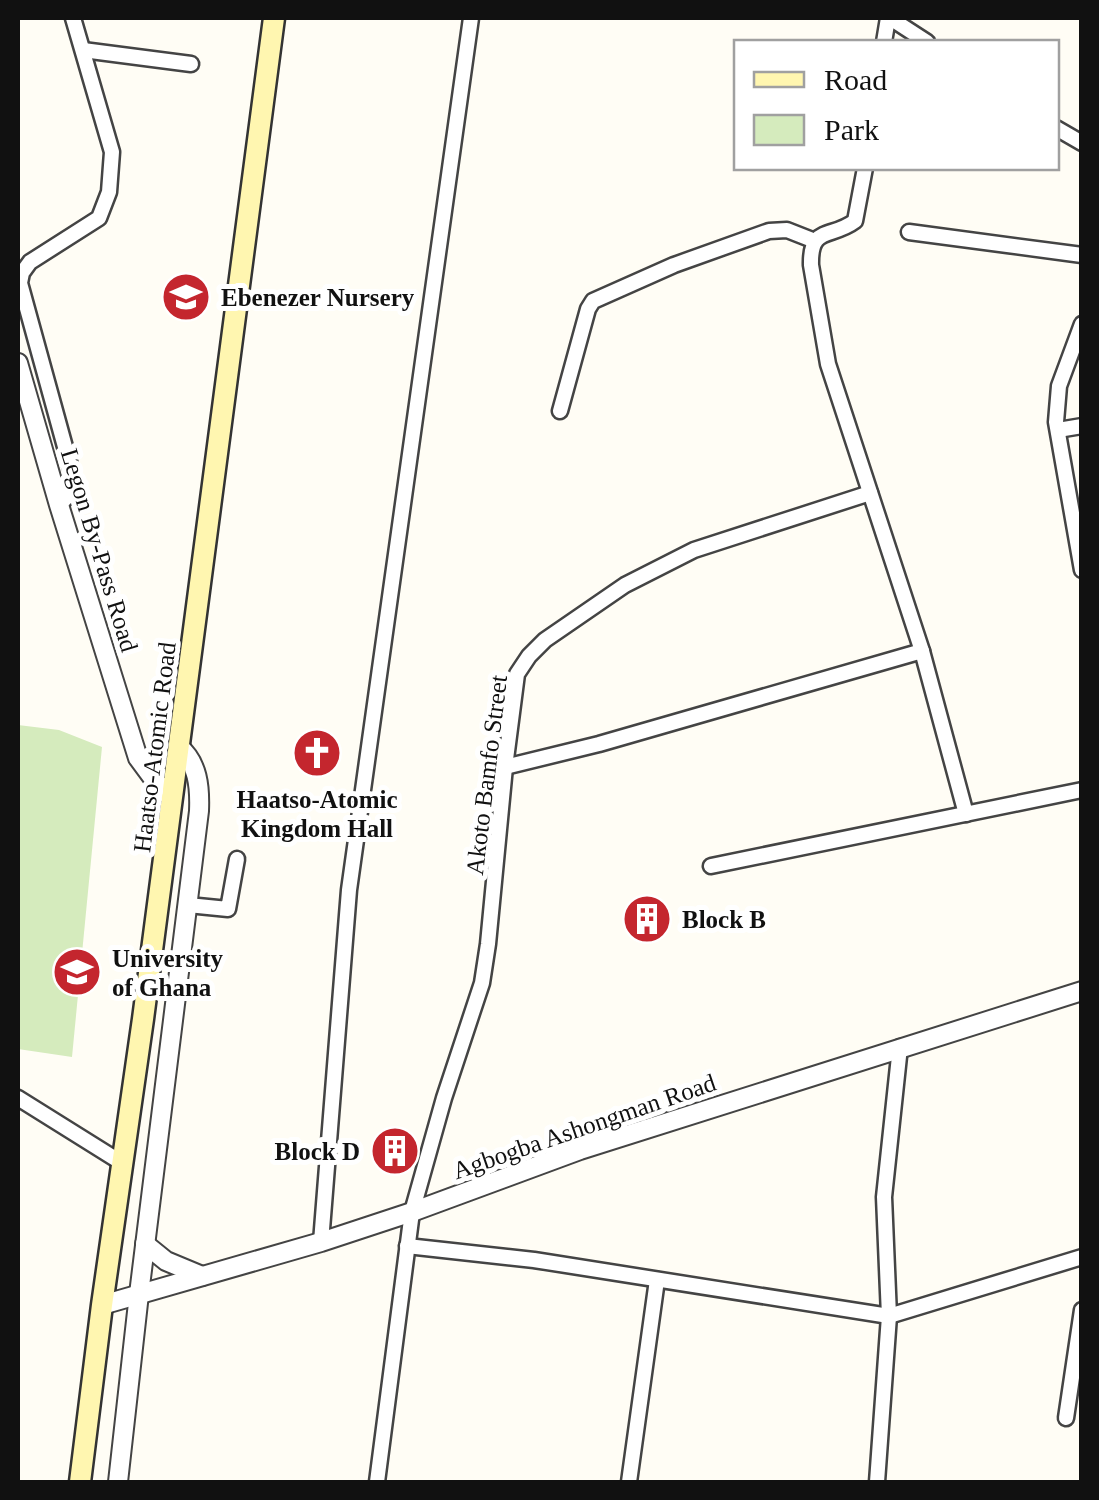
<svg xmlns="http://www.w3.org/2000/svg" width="1099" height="1500" viewBox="0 0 1099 1500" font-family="'Times New Roman',serif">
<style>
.green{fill:#d5ebbd}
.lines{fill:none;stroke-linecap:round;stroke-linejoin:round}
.minor-casing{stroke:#444;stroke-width:19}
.tertiary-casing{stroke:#444;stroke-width:22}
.secondary-casing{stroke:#333;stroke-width:25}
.minor{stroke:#fff;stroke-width:14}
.tertiary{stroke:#fff;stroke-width:18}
.secondary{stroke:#fff6b0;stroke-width:20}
.labels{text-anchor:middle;stroke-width:10;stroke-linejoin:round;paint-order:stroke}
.poi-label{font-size:25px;font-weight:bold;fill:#111;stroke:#fff;text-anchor:start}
.street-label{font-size:25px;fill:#111;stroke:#fff}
</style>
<rect width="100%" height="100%" fill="#fffdf5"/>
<!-- green -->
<path class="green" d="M18,725l41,5 43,17 -30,310 -54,-8z"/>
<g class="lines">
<!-- minor casing -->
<g class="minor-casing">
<g id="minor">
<path d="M890,18l37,24"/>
<path d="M884,42l4,-24"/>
<path d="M83,50l108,14"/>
<path d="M1056,128l26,15"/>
<path d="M865,168l-10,53c-24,18 -45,4 -44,44l17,99 94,287 44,163"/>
<path d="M909,232l173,23"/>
<path d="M1082,324l-23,62 -3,36 26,148"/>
<path d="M560,411l28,-102 5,-8 81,-36 95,-34 18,-1 28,11"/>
<path d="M1058,430l24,-4"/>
<path d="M59,505l12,-12 2,-17 -53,-193 2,-10 8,-11 69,-44 10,-26 3,-40 -39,-134"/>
<path d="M505,767l94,-23 323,-93"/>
<path d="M711,866l371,-76"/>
<path d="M188,905l40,4 9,-50"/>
<path d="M18,1098l104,65"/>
<path d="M321,1242l28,-352 122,-872"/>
<path d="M407,1246l127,14 355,56 193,-59"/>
<path d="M1066,1418l16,-108"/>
<path d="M377,1482l35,-270 32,-114 38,-115 6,-39 17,-177 12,-93 12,-18 16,-16 80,-55 69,-35 176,-57"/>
<path d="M629,1482l28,-202"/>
<path d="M877,1482l12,-166 -5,-119 16,-150"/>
</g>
</g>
<!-- tertiary casing -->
<g class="tertiary-casing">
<g id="tertiary">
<path d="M18,363l41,142 79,253 17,23 17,18"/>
<path d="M145,1244l21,17 36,15"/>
<path d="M102,1305l219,-63 91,-30 168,-62 502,-159"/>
<path d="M118,1482l21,-188 60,-483c1,-24 -1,-48 -20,-64"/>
</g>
</g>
<!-- secondary casing -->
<g class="secondary-casing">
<path id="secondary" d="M80,1482l22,-177 41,-286 131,-1001"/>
</g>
<!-- minor -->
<use href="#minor" class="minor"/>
<!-- tertiary -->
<use href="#tertiary" class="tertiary"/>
<!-- secondary -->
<use href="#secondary" class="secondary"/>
</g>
<!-- icons -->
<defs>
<g id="school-disc" transform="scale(2.5)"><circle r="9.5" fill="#c4262e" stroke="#fff"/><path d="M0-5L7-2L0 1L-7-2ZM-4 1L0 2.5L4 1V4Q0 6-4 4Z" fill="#fff"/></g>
<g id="church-disc" transform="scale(2.5)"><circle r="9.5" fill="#c4262e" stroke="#fff"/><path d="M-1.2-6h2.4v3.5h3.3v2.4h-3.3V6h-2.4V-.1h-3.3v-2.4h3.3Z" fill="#fff"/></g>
<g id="building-disc" transform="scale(2.5)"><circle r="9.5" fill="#c4262e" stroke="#fff"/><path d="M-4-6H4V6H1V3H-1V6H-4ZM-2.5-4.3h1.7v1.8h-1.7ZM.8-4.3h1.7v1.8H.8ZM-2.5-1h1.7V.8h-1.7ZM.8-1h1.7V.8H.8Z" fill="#fff"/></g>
<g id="university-disc" transform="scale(2.5)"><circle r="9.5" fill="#c4262e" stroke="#fff"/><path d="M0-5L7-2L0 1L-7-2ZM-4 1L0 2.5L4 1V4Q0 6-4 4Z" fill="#fff"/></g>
</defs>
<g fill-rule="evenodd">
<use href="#school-disc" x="186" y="297"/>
<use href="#church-disc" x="317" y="753"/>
<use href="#building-disc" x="647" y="919"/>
<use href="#university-disc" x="77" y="972"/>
<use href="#building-disc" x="395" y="1151"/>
</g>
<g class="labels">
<!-- poi labels -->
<g class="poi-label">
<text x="221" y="306">Ebenezer Nursery</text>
<text x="317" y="808" text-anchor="middle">Haatso-Atomic<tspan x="317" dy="29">Kingdom Hall</tspan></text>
<text x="682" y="928">Block B</text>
<text x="112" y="967">University<tspan x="112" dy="29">of Ghana</tspan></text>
<text x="360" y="1160" text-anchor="end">Block D</text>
</g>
<!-- street labels -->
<g class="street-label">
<text transform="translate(100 550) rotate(73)" y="9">Legon By-Pass Road</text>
<text transform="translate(154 747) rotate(-83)" y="9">Haatso-Atomic Road</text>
<text transform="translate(486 775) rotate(-83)" y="9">Akoto Bamfo Street</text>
<text transform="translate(584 1126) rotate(-19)" y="9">Agbogba Ashongman Road</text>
</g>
</g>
<!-- border -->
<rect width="1099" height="1500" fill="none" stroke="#111111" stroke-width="40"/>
<!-- legend -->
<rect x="734" y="40" width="325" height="130" fill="#ffffff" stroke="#a0a0a0" stroke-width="2.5"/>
<rect x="754" y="72" width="50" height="15" fill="#fff6b0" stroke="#a0a0a0" stroke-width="2.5"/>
<text x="824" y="90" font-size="30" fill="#111111">Road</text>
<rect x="754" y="115" width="50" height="30" fill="#d5ebbd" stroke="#a0a0a0" stroke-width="2.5"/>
<text x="824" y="140" font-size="30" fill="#111111">Park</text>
</svg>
